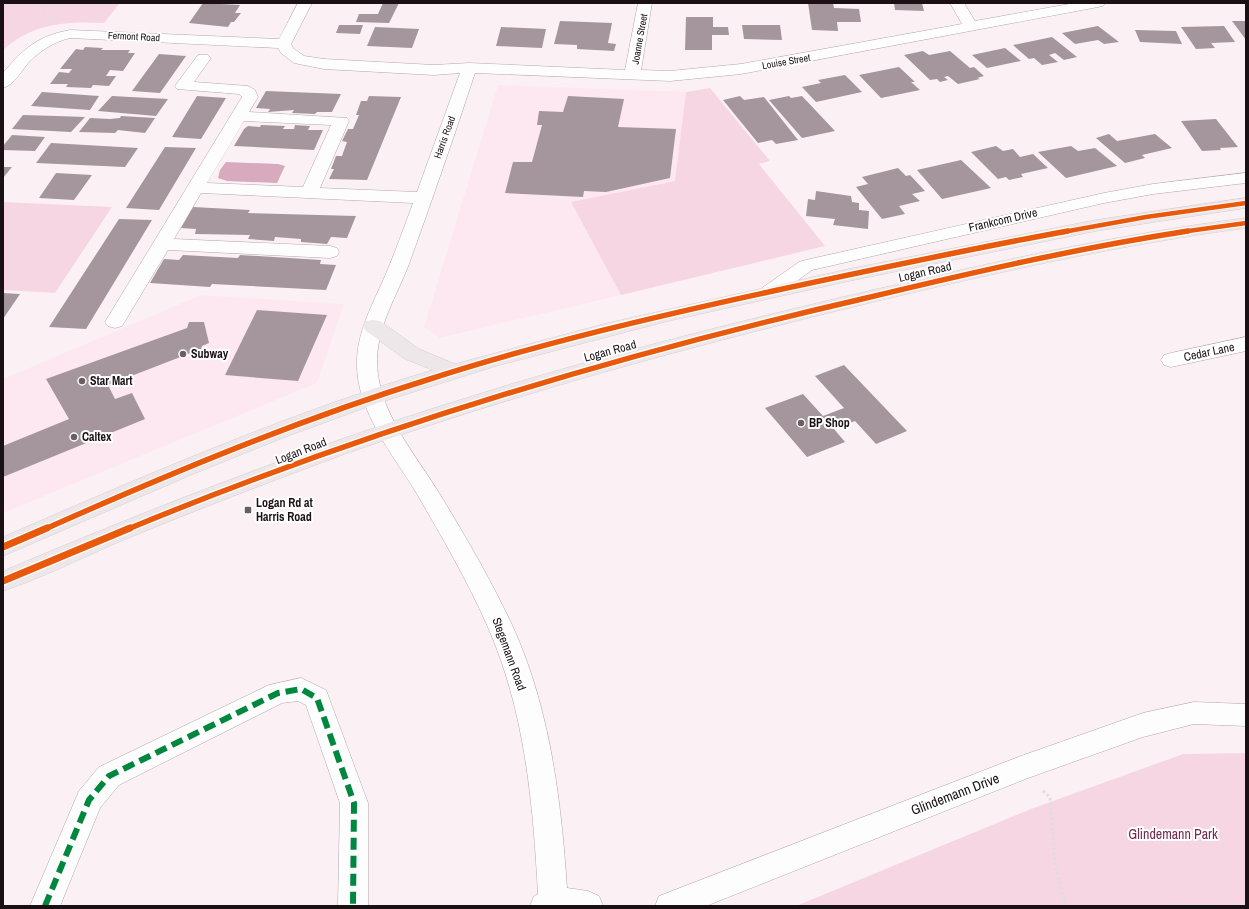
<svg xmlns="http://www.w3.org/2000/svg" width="1249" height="909" viewBox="0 0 1249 909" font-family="'Archivo Narrow',sans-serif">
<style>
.built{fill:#fde8f1}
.green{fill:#f7d6e3}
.water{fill:#d7aabd}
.building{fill:#a4969c}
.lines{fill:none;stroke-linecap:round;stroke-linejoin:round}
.minor-casing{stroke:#b1a7ab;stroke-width:1}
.major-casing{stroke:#d4cfd1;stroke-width:1}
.path-far1{stroke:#e0ddde;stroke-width:2;stroke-dasharray:1.5 1.5;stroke-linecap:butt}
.path{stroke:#e0ddde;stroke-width:3;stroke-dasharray:2.5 2.5;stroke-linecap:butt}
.minor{fill:#fefdfe;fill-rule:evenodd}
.major{fill:#ede7e9;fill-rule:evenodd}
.quiet{stroke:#00873e;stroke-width:6;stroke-dasharray:12 6;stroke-linecap:butt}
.cycleway-far2-casing{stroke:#fff;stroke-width:6}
.cycleway-far1-casing{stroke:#fff;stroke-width:8}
.cycleway-casing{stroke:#fff;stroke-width:10}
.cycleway-far2{stroke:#e8590c;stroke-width:4.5}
.cycleway-far1{stroke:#e8590c;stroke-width:5.5}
.cycleway{stroke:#e8590c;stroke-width:7}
.poi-dot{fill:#695f63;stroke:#fff;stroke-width:1.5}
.labels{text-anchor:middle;stroke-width:4;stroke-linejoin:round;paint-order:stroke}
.far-street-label{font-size:10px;fill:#1b1115;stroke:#fff}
.street-label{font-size:12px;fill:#1b1115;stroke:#fff}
.poi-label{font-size:12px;font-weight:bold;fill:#1b1115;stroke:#fff;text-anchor:start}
.near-street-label{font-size:14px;fill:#1b1115;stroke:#fff}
.near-park-label{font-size:14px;fill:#722a4f;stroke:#fff}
</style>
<rect width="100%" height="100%" fill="#fbf1f5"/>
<!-- built -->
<g class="built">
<path d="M498,85l188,7 -11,89 -103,21 49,93 -181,43 -16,-11z"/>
<path d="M201,295l143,9 -27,79 -314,130v-134z"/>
</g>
<!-- green -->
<g class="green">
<path d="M3,3h117l-16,20c-38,-2 -71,0 -101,27z"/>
<path d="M710,88l60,73 -11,3 66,82 -204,49 -50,-93 104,-21 11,-89z"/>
<path d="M3,202l109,5 -57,86 -52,-3z"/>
<path d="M1246,753v153h-450l235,-97 152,-55z"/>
</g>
<!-- water -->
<path class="water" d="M226,162l52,2 7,2 -8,17 -50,-2 -9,-3 2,-8z"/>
<!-- building -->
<g class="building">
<path d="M203,3l37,2 -5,8h6l-7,9h-3l-3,5 -39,-4z"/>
<path d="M383,3h16l-10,20 -33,-1 3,-8h19z"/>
<path d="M808,3h25l1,5 25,1 2,13h-24l1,9 -26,-1z"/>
<path d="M894,3h28l2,8 -29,-1z"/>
<path d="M686,17h27v10h15l1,8h-17v15h-27z"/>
<path d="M560,21l52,2 -4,20 8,1 -2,7 -37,-2v-4l-23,-1z"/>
<path d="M1232,21h14v19z"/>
<path d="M339,25h24l-3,9 -24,-1z"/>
<path d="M742,25h38l2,15 -38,-1z"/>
<path d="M1098,26l21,16 -15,2 -6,-4 -23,4 -13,-11z"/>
<path d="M1224,26l11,16 -24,1 4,5 -19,1 -15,-22z"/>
<path d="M375,27l44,2 -7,19 -45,-2z"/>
<path d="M501,27l45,2 -4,19 -46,-2z"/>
<path d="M1135,30l41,1 6,13 -42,-2z"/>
<path d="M1052,37l25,20 -13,3 -9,-7 -6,2 9,7 -16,3 -8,-7 -5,1 -16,-14z"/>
<path d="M85,47l18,1 -2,2h29l-2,3h7l-12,18 -13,-1 -4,6h10l-7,10 -16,-1 -2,3 -25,-1 2,-3h-18l9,-12 10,1 3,-4h-12l16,-20 7,1z"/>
<path d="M1005,48l16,13 -34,7 -15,-13z"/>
<path d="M923,51l6,4 21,-4 20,17 4,-1 10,9 -7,2 3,1 -22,5 -10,-8 -4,1 4,3 -8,2 -3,-3 -7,1 -26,-25z"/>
<path d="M159,54l27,2 -26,37 -28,-2z"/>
<path d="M899,67l16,15h-4l9,8 -39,8 -22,-23z"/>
<path d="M845,75l17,17 -46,10 -14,-15 19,-4 -3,-3z"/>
<path d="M266,91l75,3 -9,18h-15l-2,2 -23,-1 2,-3 -26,2 2,-3 -14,-1z"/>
<path d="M42,92l57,4 -9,14 -59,-4z"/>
<path d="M112,96l56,3 -12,17 -58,-5z"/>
<path d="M197,96l29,2 -25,41 -29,-2z"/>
<path d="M369,96l32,1 -34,83 -38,-1 5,-10h-3l5,-13h6l5,-14 -5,-1 6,-12h5l6,-14h-3l5,-14h6z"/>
<path d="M568,96l56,3 -6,28 58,2 -6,49 -64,14 -22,-1 -1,6 -78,-4 8,-31h19l10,-37h-5l2,-14 24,1z"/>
<path d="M740,96l4,4 20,-3 34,43 -22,4 -4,-4 -14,3 -35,-43z"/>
<path d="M789,96l2,2 11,-2 33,35 -33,7 -33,-38z"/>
<path d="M23,115l34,1 28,1 -14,15 -59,-3z"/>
<path d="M121,116l34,2 -10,15 -27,-3 -3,3 -36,-1 11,-14 20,1 10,-1z"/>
<path d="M1216,119l22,28 -18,1 1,2 -19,1 -21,-30z"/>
<path d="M261,125l24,1 -2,3h11l1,-4 15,1 -2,4h15l-9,20 -80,-4 10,-17 4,-3 12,1z"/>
<path d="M1109,134l8,7 38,-7 17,14 -30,7 3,3 -20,5 -29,-25z"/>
<path d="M12,135l33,2 -10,14 -32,-1v-4z"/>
<path d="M51,143l87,5 -13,19 -89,-4z"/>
<path d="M996,146l7,5 10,-2 7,8 13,-3 15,14 -27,6 2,3 -14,3 -3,-3 -8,2 -27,-27z"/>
<path d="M1071,146l7,5 17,-3 22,18 -51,12 -28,-26z"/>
<path d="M165,147l31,1 -37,62 -33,-2z"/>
<path d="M961,160l30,28 -49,11 -25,-29z"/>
<path d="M3,167h9l-9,11z"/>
<path d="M898,168l8,8 4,-1 15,16 -13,3 8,7 -21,5 6,8 -23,5 -26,-32 12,-3 -6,-7z"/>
<path d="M56,173l36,2 -18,25 -35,-2z"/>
<path d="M816,191l35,5 1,6 7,1v7l10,1 -1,18 -35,-4 2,-6 -29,-3 2,-17 7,1z"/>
<path d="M193,207l57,3 -2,3 108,3 -9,22 -16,-1 -4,7 -26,-2v-3l-26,-2 -1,4 -26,-2 2,-4 -55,-1 1,-5 -15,-1z"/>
<path d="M119,219l33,1 -66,109 -37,-2z"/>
<path d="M183,255l55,3 2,-3 81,5 -1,4 16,1 -10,25 -114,-6 -2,3 -60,-4 14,-24 15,1z"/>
<path d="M3,293l17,1 -17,25z"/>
<path d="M257,310l70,5 -29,66 -73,-6z"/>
<path d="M189,322h15l5,21 -7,3 -1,3 -93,36 7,14 17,-6 13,26 -142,58v-31l66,-27 -23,-40 141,-51z"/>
<path d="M844,365l63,66 -31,13 -21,-23 -21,8 11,13 -38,15 -42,-49 38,-14 20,22 21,-8 -29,-32z"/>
</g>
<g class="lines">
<!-- minor casing -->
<g class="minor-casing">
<g id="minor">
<path d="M298,3h14l-21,41 2,4 11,8 20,3 110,6 35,-2 156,7 13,-67h14l-11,67 29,1 71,-7 221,-40 -12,-21h14l11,18 100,-18h30l-2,3 -5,1 -357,67 -71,7 -195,-8c-21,64 -43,127 -66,191 -12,31 -31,61 -32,95 -1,51 39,96 64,137 26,43 51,86 72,131 37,82 48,172 54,261l21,3 11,5 4,10h-73l4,-10 4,-2c-5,-91 -13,-184 -51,-269 -20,-45 -45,-88 -70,-131 -24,-40 -62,-84 -60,-134 1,-32 19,-62 31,-91 9,-22 17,-44 25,-66l-212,-10 -27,46 156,7 7,2 2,4 -2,4 -7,2 -162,-8 -46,76 -7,2 -7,-2 -3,-4 137,-225 -3,-3 -62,-5 -2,-3 23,-31h10l3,3 -17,24 54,4 7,4 3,7 -9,15 98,6 2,3 -29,67 97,4 43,-119 -26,2 -110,-6 -30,-6 -13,-10 -3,-5 -208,-10c-16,4 -29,12 -41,24 -7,8 -15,23 -26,26v-15c21,-25 35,-37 67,-43l209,9zM244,121l87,4 -28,62 -96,-4z"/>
<path d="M1246,173v10l-93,11 -49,9 -292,67 -36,26 -7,2 -7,-2 -3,-4 3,-4 37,-26 7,-2 298,-67 49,-9z"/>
<path d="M1246,337v14l-75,16 -7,-2 -3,-5 3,-5 7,-2z"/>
<path d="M301,678l25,12 42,113v103h-30l2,-103 -34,-98 -8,-4 -16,2 -163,82 -19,23 -40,98h-30l49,-115 20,-24 170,-82z"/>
<path d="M1194,702l52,2v22l-52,-2 -51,13 -115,41 -322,128h-51l4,-10 362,-140 122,-43z"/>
</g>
</g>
<!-- major casing -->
<g class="major-casing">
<g id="major">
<path d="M1246,198v10l-150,23 -247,50 -181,40 -172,45 -118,37 -93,34 -92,37 -190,82v-19c141,-61 283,-123 430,-167l-28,-11 -39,-28 -3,-5 3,-5 7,-1 7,1 39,28 36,15 153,-41 241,-54 247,-49z"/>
<path d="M1246,218v10c-128,17 -252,45 -377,75 -178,43 -354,91 -527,152 -73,27 -146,55 -219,85 -39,17 -79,37 -120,51v-20c150,-63 302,-123 457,-171 135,-43 272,-77 409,-109 125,-29 250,-57 377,-73z"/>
</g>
</g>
<!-- path-far1 -->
<path class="path-far1" d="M42,3l3,11 4,4"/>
<!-- path -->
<g class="path">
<path d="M1043,791l7,6 5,69 11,40"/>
<path d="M1173,906h41"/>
</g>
<!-- minor -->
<use href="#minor" class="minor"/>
<!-- major -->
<use href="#major" class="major"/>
<!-- quiet -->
<path class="quiet" d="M45,906l44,-106 20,-24 169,-83 23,-4 16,9 37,105 -1,103"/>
<!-- cycleway-far2 casing -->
<g class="cycleway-far2-casing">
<g id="cycleway-far2">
<path d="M1063,232l83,-15 100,-14"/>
<path d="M1181,232l65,-9"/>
</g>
</g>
<!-- cycleway-far1 casing -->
<g class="cycleway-far1-casing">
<g id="cycleway-far1">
<path d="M45,529c126,-56 253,-109 385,-150 112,-36 228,-63 343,-88 98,-21 196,-42 295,-60"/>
<path d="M128,529c239,-99 482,-172 734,-230 108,-26 216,-51 326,-68"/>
</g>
</g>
<!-- cycleway casing -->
<g class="cycleway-casing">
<g id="cycleway">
<path d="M3,547l44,-19"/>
<path d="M3,581l127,-53"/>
</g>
</g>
<!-- cycleway-far2 -->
<use href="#cycleway-far2" class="cycleway-far2"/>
<!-- cycleway-far1 -->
<use href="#cycleway-far1" class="cycleway-far1"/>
<!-- cycleway -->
<use href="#cycleway" class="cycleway"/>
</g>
<!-- markers -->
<g class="poi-dot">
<circle cx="183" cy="354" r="4"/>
<circle cx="82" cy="381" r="4"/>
<circle cx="801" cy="423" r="4"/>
<circle cx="74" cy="437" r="4"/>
<rect x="244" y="506" width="8" height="8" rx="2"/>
</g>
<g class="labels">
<!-- far-street labels -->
<g class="far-street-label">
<text transform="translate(134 36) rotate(3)" y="4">Fermont Road</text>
<text transform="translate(639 39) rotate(-80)" y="4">Joanne Street</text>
<text transform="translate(786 61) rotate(-10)" y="4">Louise Street</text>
<text transform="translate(444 137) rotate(-70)" y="4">Harris Road</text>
</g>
<!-- street labels -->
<g class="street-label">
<text transform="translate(1003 220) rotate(-13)" y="4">Frankcom Drive</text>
<text transform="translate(925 272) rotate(-13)" y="4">Logan Road</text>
<text transform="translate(610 351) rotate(-15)" y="4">Logan Road</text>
<text transform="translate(1209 352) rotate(-12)" y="4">Cedar Lane</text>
<text transform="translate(301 451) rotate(-21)" y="4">Logan Road</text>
<text transform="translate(509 654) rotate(70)" y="4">Stegemann Road</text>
</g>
<!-- poi labels -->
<g class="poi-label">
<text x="191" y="358">Subway</text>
<text x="90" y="385">Star Mart</text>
<text x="809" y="427">BP Shop</text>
<text x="82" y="441">Caltex</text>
<text x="256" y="507">Logan Rd at<tspan x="256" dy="14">Harris Road</tspan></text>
</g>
<!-- near-street labels -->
<g class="near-street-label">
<text transform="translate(955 794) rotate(-21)" y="5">Glindemann Drive</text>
</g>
<!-- near-park labels -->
<g class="near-park-label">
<text x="1173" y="839">Glindemann Park</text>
</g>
</g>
<!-- border -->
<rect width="1249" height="909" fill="none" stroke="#1b1115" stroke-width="8"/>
</svg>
